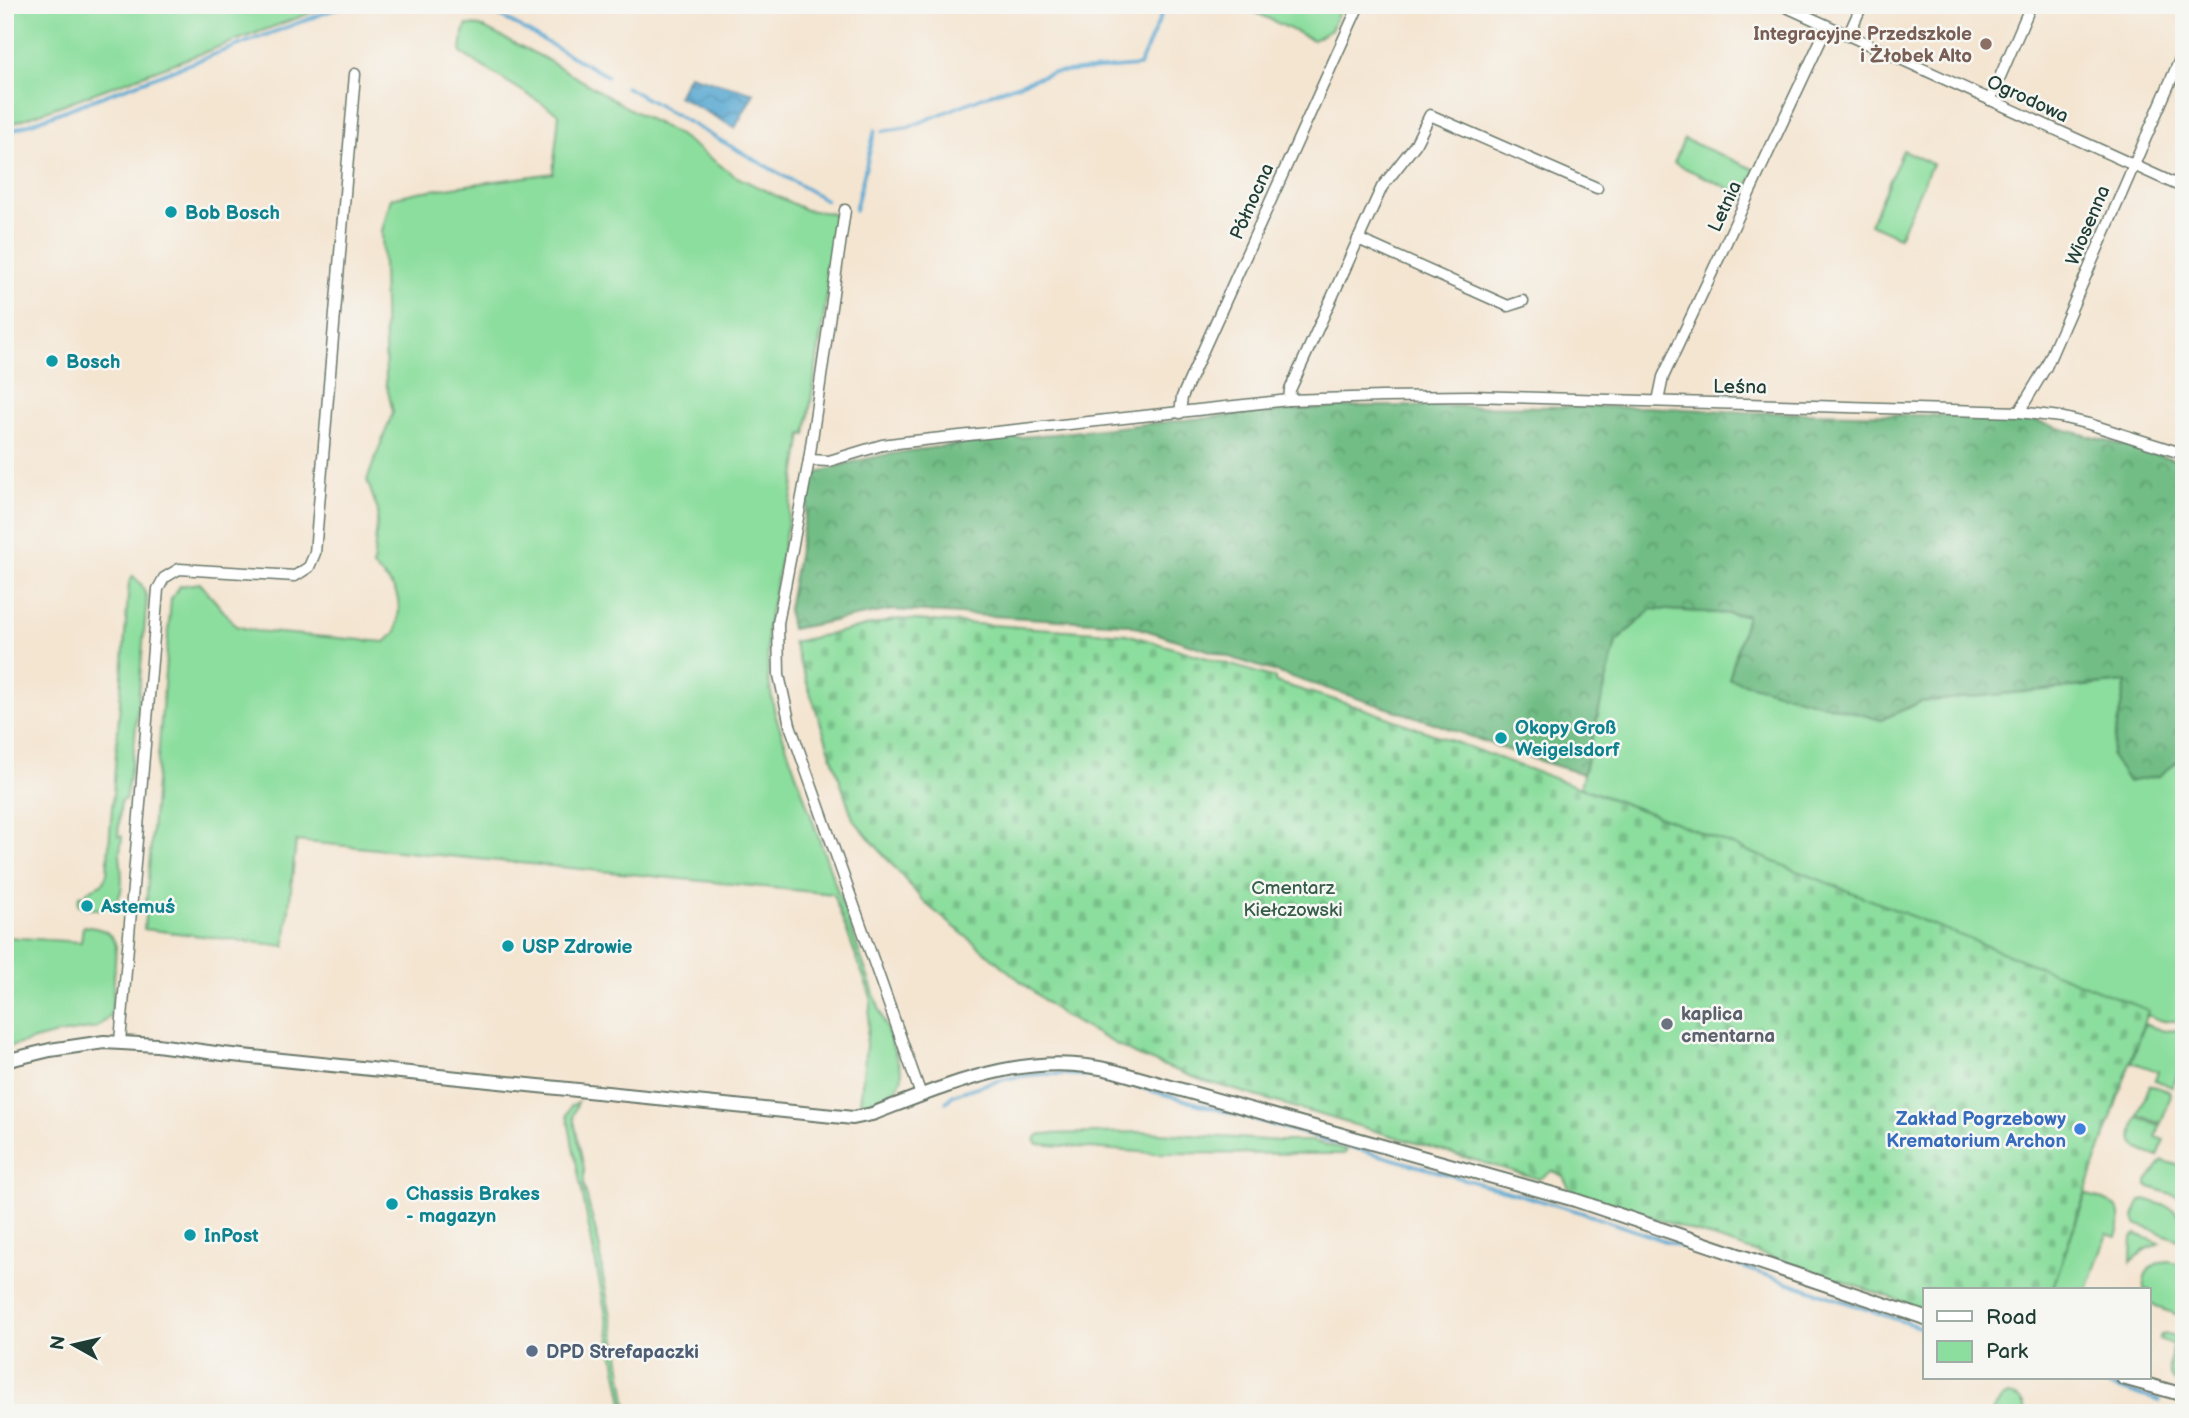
<svg xmlns="http://www.w3.org/2000/svg" width="2189" height="1418" viewBox="0 0 2189 1418" font-family="'Balsamiq Sans',sans-serif">
<style>
.green{fill:#8cde9e;stroke:#568e69;stroke-width:2}
.forest{fill:url(#forest-crowns);stroke:#487d5c;stroke-width:2}
.cemetery{fill:url(#cemetery-stones);stroke:#568e69;stroke-width:2}
.water{fill:url(#water-waves);stroke:#3a7282;stroke-width:2}
.lines{fill:none;stroke-linecap:round;stroke-linejoin:round}
.stream{stroke:#56a7d1;stroke-width:3.5}
.street-casing{stroke:#6a786b;stroke-width:13}
.secondary-casing{stroke:#6a786b;stroke-width:16}
.street{stroke:#fff;stroke-width:10}
.secondary{stroke:#fff;stroke-width:12}
.education-dot{fill:#8d6e63;stroke:#f6f6f2;stroke-width:2.5}
.culture-dot{fill:#0f9aa8;stroke:#f6f6f2;stroke-width:2.5}
.worship-dot{fill:#6b7280;stroke:#f6f6f2;stroke-width:2.5}
.shop-dot{fill:#3f7fe0;stroke:#f6f6f2;stroke-width:2.5}
.service-dot{fill:#5c6f8a;stroke:#f6f6f2;stroke-width:2.5}
.labels{text-anchor:middle;stroke-width:5;stroke-linejoin:round;paint-order:stroke}
.education-label{font-size:19px;font-weight:bold;fill:#785e54;stroke:#f6f6f2;text-anchor:end}
.street-label{font-size:19px;fill:#1f3d34;stroke:#f6f6f2}
.culture-label{font-size:19px;font-weight:bold;fill:#0d838f;stroke:#f6f6f2;text-anchor:start}
.park-label{font-size:19px;fill:#355d49;stroke:#f6f6f2}
.worship-label{font-size:19px;font-weight:bold;fill:#5b616d;stroke:#f6f6f2;text-anchor:start}
.shop-label{font-size:19px;font-weight:bold;fill:#366cbe;stroke:#f6f6f2;text-anchor:end}
.service-label{font-size:19px;font-weight:bold;fill:#4e5e75;stroke:#f6f6f2;text-anchor:start}
</style>
<defs>
<pattern id="forest-crowns" width="20" height="18" patternUnits="userSpaceOnUse" patternTransform="scale(1.75)"><rect width="20" height="18" fill="#71bd85"/><path d="M2 6a3 3 0 1 1 6 0M12 15a3 3 0 1 1 6 0" fill="none" stroke="#5c9b6e"/></pattern>
<pattern id="cemetery-stones" width="16" height="16" patternUnits="userSpaceOnUse" patternTransform="scale(1.75)"><rect width="16" height="16" fill="#8cde9e"/><path d="M2 7V4a2 2 0 0 1 4 0v3zM10 15v-3a2 2 0 0 1 4 0v3z" fill="#78bf89"/></pattern>
<pattern id="water-waves" width="16" height="10" patternUnits="userSpaceOnUse" patternTransform="scale(1.75)"><rect width="16" height="10" fill="#56a7d1"/><path d="M0 5q4-4 8 0t8 0" fill="none" stroke="#4789aa"/></pattern>
</defs>
<rect width="100%" height="100%" fill="#f6f6f2"/>
<filter id="ink" filterUnits="userSpaceOnUse"><feTurbulence type="fractalNoise" baseFrequency=".0143" numOctaves="2"/><feDisplacementMap in="SourceGraphic" scale="14" xChannelSelector="R" yChannelSelector="G"/><feConvolveMatrix kernelMatrix="1 2 1 2 8 2 1 2 1" color-interpolation-filters="sRGB"/></filter>
<filter id="wash" filterUnits="userSpaceOnUse"><feTurbulence type="fractalNoise" baseFrequency=".00686" numOctaves="4" result="noise"/><feDisplacementMap in="SourceGraphic" scale="28" xChannelSelector="R" yChannelSelector="G"/><feGaussianBlur stdDeviation="1.57" result="paint"/><feColorMatrix in="noise" values="0 0 0 0 0 0 0 0 0 0 0 0 0 0 0 0 0 1.4 0 .05"/><feComposite in="paint" operator="in"/></filter>
<g filter="url(#wash)">
<rect width="100%" height="100%" fill="#f4e5d1"/>
<!-- green -->
<g class="green">
<path d="M5,5h327l-327,121z"/>
<path d="M1240,5h102l-11,25 -18,10z"/>
<path d="M467,25l13,1 62,31 82,49 55,29 56,41 71,34 24,3 5,3 -3,17 4,1 -30,201 -4,-1 -15,92 -20,104 1,47 7,37 127,359c0,23 -24,25 -42,31l11,-107 -38,-103 -537,-53 -11,105 -141,-17 27,-330 9,-13 20,-3 36,43 20,5 129,11 11,-10c6,-35 4,-41 -23,-65l5,-56 -11,-31 26,-68 -7,-29 -4,-152 9,-33 27,-6 135,-19 6,-59 -98,-61 2,-21z"/>
<path d="M1684,139l72,31 -13,25 -69,-32z"/>
<path d="M1903,150l29,14 -33,73 -29,-13z"/>
<path d="M133,576l8,8 6,13 -13,151 -9,52h-4l-3,36h4c0,6 -2,12 -2,17 1,21 10,53 -21,56 -7,0 -15,0 -21,-5l1,-8 8,-1v-4l16,-8 4,-10 22,-290z"/>
<path d="M1652,609l96,6 133,105 39,-18 206,-20 -15,74 47,20 26,-19v264h-21l-16,-6 1,-5 -474,-188 -94,-35 36,-145z"/>
<path d="M83,926c15,2 28,3 33,20l-4,63 -3,9 -13,10 -43,7 -48,13v-111l76,5z"/>
<path d="M2144,1024l20,7 14,-1 6,3v27l-12,27 -17,-7 3,-9 -26,-9z"/>
<path d="M2150,1085l19,6 2,4 -10,28 -23,-8z"/>
<path d="M578,1102l-5,14 11,53v17l16,63 2,23 17,83 9,58h-3l-58,-298 4,-9z"/>
<path d="M2137,1117l23,8 -4,12 8,3 -6,17c-26,-9 -31,-13 -21,-40z"/>
<path d="M1146,1132l135,9h30l36,9 -3,4 -191,-1 -115,-9 -3,-3 2,-5 5,-2z"/>
<path d="M2163,1161l21,6v31l-37,-12v-5z"/>
<path d="M2086,1194c28,11 42,9 30,43l-9,-3 -20,56h-35z"/>
<path d="M2145,1199c29,11 39,7 39,43l-48,-18 -2,-7 6,-16z"/>
<path d="M2136,1234l24,9 -14,6 -15,13 1,-25z"/>
<path d="M2169,1261l15,4v52l-28,-10 -7,-6v-11h-5c-2,-17 7,-28 25,-29z"/>
<path d="M2168,1334l16,6v46c-22,-7 -15,-24 -10,-41l-15,-6 2,-4z"/>
<path d="M2008,1395c12,2 16,6 17,18h-33l10,-15z"/>
</g>
<!-- forest -->
<path class="forest" d="M1366,406l280,1 100,5 273,5 165,45v295l-25,19 -31,6 -17,-26 15,-74 -206,20 -39,18 -152,-41 18,-64 -95,-6 -36,33 -33,132 -59,-18 -90,-33 -307,-99 -235,-14 -101,19 -3,-20 25,-134c45,-18 93,-24 140,-30 37,-4 74,-9 111,-12 101,-11 201,-23 302,-27z"/>
<!-- cemetery -->
<path class="cemetery" d="M899,619l227,15 149,44v4l87,26 312,114 474,188 -96,280h-127v19l-355,-119 -7,-14 -11,-5 -13,8 -338,-99 -65,-25 -74,-40 -137,-112 -72,-84 -60,-177z"/>
<!-- water -->
<path class="water" d="M689,75l65,18 -19,35 -57,-32z"/>
<g class="lines">
<!-- stream -->
<g class="stream">
<path d="M480,5l127,71"/>
<path d="M626,87l200,113"/>
<path d="M883,131l26,-4 81,-33 61,-21 88,-7 27,-61"/>
<path d="M5,133l341,-128"/>
<path d="M855,210l20,-80"/>
<path d="M946,1102l7,-7c61,-22 92,-26 157,-16l467,132 348,118"/>
<path d="M2081,1378l79,23"/>
</g>
</g>
</g>
<g filter="url(#ink)">
<g class="lines">
<!-- street casing -->
<g class="street-casing">
<g id="street">
<path d="M1782,5l402,183"/>
<path d="M1848,36l14,-31"/>
<path d="M1990,100l41,-95"/>
<path d="M845,210l-36,250 -31,163 1,52 11,50 131,370"/>
<path d="M1358,239l150,67 15,-5"/>
<path d="M1289,400l1,-10 92,-203 33,-42 15,-30 167,73"/>
<path d="M1658,401l5,-24 164,-350"/>
<path d="M2019,412l27,-45 138,-317"/>
<path d="M1180,413l2,-16 177,-392"/>
<path d="M809,460l20,1 53,-16 23,-3 384,-42 93,-3 89,-1 548,16 41,5 29,7 95,30"/>
<path d="M120,1042l38,-453 6,-11 15,-9 116,7 14,-9 6,-14 40,-479"/>
</g>
</g>
<!-- secondary casing -->
<g class="secondary-casing">
<g id="secondary">
<path d="M5,1061l45,-11 54,-8 53,3 66,9 630,64 19,-4c79,-30 156,-65 242,-43l461,129 350,118"/>
<path d="M2123,1378l61,17"/>
</g>
</g>
<!-- street -->
<use href="#street" class="street"/>
<!-- secondary -->
<use href="#secondary" class="secondary"/>
</g>
</g>
<!-- markers -->
<circle class="education-dot" cx="1986" cy="44" r="7"/>
<g class="culture-dot">
<circle cx="171" cy="212" r="7"/>
<circle cx="52" cy="361" r="7"/>
<circle cx="1501" cy="738" r="7"/>
<circle cx="87" cy="906" r="7"/>
<circle cx="508" cy="946" r="7"/>
<circle cx="392" cy="1204" r="7"/>
<circle cx="190" cy="1235" r="7"/>
</g>
<circle class="worship-dot" cx="1667" cy="1024" r="7"/>
<circle class="shop-dot" cx="2080" cy="1129" r="7"/>
<circle class="service-dot" cx="532" cy="1351" r="7"/>
<g class="labels">
<!-- education labels -->
<g class="education-label">
<text x="1972" y="40">Integracyjne Przedszkole<tspan x="1972" dy="22">i Żłobek Alto</tspan></text>
</g>
<!-- street labels -->
<g class="street-label">
<text transform="translate(2028 98) rotate(25)" y="7">Ogrodowa</text>
<text transform="translate(1251 201) rotate(-66)" y="7">Północna</text>
<text transform="translate(1724 206) rotate(-65)" y="7">Letnia</text>
<text transform="translate(2087 225) rotate(-67)" y="7">Wiosenna</text>
<text transform="translate(1740 386) rotate(1)" y="7">Leśna</text>
</g>
<!-- culture labels -->
<g class="culture-label">
<text x="185" y="219">Bob Bosch</text>
<text x="66" y="368">Bosch</text>
<text x="1515" y="734">Okopy Groß<tspan x="1515" dy="22">Weigelsdorf</tspan></text>
<text x="101" y="913">Astemuś</text>
<text x="522" y="953">USP Zdrowie</text>
<text x="406" y="1200">Chassis Brakes<tspan x="406" dy="22">- magazyn</tspan></text>
<text x="204" y="1242">InPost</text>
</g>
<!-- park labels -->
<g class="park-label">
<text x="1293" y="894">Cmentarz<tspan x="1293" dy="22">Kiełczowski</tspan></text>
</g>
<!-- worship labels -->
<g class="worship-label">
<text x="1681" y="1020">kaplica<tspan x="1681" dy="22">cmentarna</tspan></text>
</g>
<!-- shop labels -->
<g class="shop-label">
<text x="2066" y="1125">Zakład Pogrzebowy<tspan x="2066" dy="22">Krematorium Archon</tspan></text>
</g>
<!-- service labels -->
<g class="service-label">
<text x="546" y="1358">DPD Strefapaczki</text>
</g>
</g>
<!-- margin -->
<rect width="2189" height="1418" fill="none" stroke="#f6f6f2" stroke-width="28"/>
<!-- legend -->
<rect x="1923" y="1288" width="228" height="91" fill="#f6f6f2" stroke="#a0aca6" stroke-width="2"/>
<rect x="1937" y="1311" width="35" height="10" fill="#ffffff" stroke="#a0aca6" stroke-width="2"/>
<text x="1986" y="1324" font-size="21" fill="#1f3d34">Road</text>
<rect x="1937" y="1341" width="35" height="21" fill="#8cde9e" stroke="#a0aca6" stroke-width="2"/>
<text x="1986" y="1358" font-size="21" fill="#1f3d34">Park</text>
<!-- north arrow -->
<g transform="translate(74 1345) rotate(278)" stroke="#f6f6f2" stroke-width="5" paint-order="stroke">
<path d="M0-5L12 26L0 18L-12 26Z" fill="#1f3d34"/>
<text y="-10" font-size="19" font-weight="bold" text-anchor="middle" fill="#1f3d34">N</text>
</g>
</svg>
